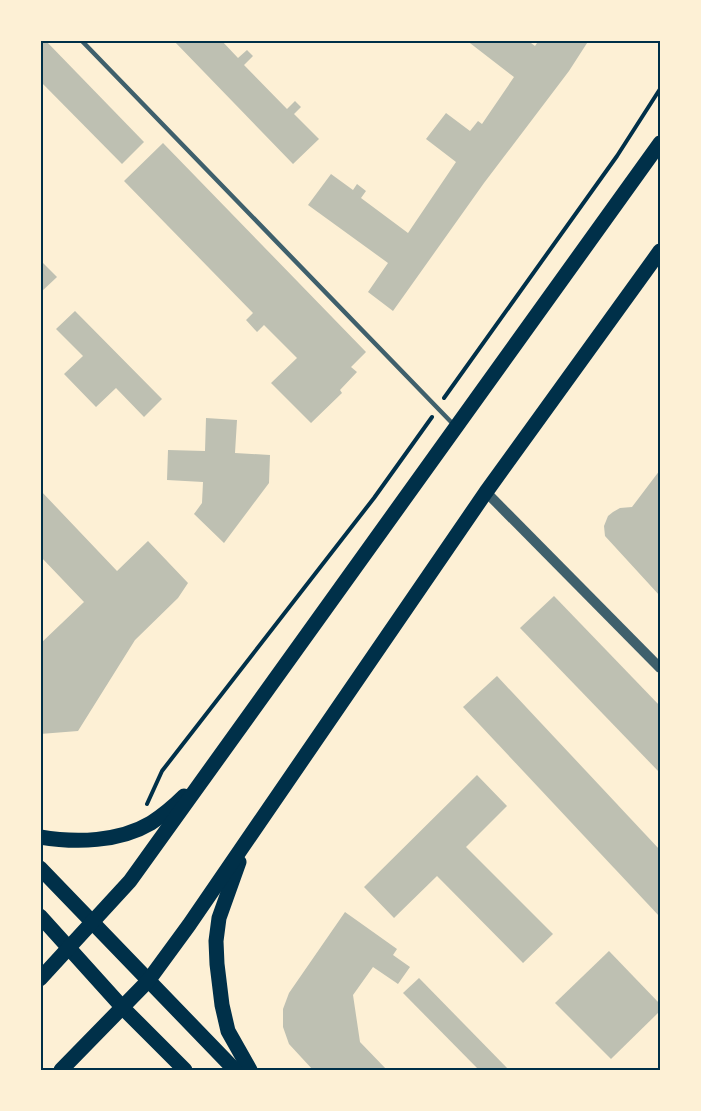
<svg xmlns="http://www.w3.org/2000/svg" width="701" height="1111" viewBox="0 0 701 1111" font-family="Georgia,serif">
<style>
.building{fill:#bec0b2}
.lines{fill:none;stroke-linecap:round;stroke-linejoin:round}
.path{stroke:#003049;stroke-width:4}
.service{stroke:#3f606c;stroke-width:4.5}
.tertiary{stroke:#3f606c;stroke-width:10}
.primary{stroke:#003049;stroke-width:15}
.neatline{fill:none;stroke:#003049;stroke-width:2}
</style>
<rect width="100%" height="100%" fill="#fdf0d5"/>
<!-- building -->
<g class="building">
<path d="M40,40h5l99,102 -22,22 -82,-83z"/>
<path d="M173,40h48l17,18 9,-8 6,6 -9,9 43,44 8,-8 6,6 -7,7 25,25 -26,25z"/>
<path d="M466,40h61l8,6 4,-6h50l-20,31 -85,112 -91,128 -25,-19 20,-29 -80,-58 23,-31 22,16 4,-6 9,7 -5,7 47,35 48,-71 -30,-23 20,-26 24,18 8,-10 4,3 32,-47z"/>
<path d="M163,143l203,209 -15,15 6,5 -17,18 2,3 -31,30 -40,-40 26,-25 -33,-33 -7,7 -11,-12 7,-7 -129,-132z"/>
<path d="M40,260l17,17 -17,16z"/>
<path d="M75,311l87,88 -18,18 -28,-29 -20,19 -32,-33 19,-18 -27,-27z"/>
<path d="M206,418l31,2 -2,33 35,2 -1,28 -45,60 -30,-29 8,-11 1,-21 -36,-2 1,-30 37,1z"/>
<path d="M660,470v126l-55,-60 -1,-10 4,-10 5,-4 7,-4 12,-1z"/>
<path d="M40,490l77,81 31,-30 40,42 -10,15 -43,42 -57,91 -38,3v-90l44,-42 -44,-46z"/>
<path d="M554,596l106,110v67l-140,-145z"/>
<path d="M497,676l163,174v67l-197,-210z"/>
<path d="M477,775l30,31 -41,41 87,87 -30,29 -86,-87 -43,42 -30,-31z"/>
<path d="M345,912l52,37 -4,6 17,12 -12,17 -25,-17 -20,28 7,47 27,28h-74l-24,-26 -6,-17v-18l6,-16z"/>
<path d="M609,951l51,53v7l-49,48 -56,-56z"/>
<path d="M419,978l90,92h-30l-76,-77z"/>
</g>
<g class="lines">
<!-- path -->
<g class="path">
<path d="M444,398l173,-242 43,-67"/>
<path d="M147,804l15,-33 212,-273 58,-81"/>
</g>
<!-- service -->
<path class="service" d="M81,40l373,385"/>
<!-- tertiary -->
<path class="tertiary" d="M486,492l174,176"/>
<!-- primary -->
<g class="primary">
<path d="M40,837c36,6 79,5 111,-14 12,-8 23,-17 33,-27"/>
<path d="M239,862l-20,56 -3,23 1,23 5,41 6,26 22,39"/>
<path d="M40,868l195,202"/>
<path d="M40,916l83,92 62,62"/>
<path d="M40,979l90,-98 530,-738"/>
<path d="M61,1070l87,-89 41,-56 297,-433 174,-241"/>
</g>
</g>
<!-- border -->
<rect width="701" height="1111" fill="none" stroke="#fdf0d5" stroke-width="84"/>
<rect x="42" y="42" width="617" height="1027" class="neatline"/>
</svg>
